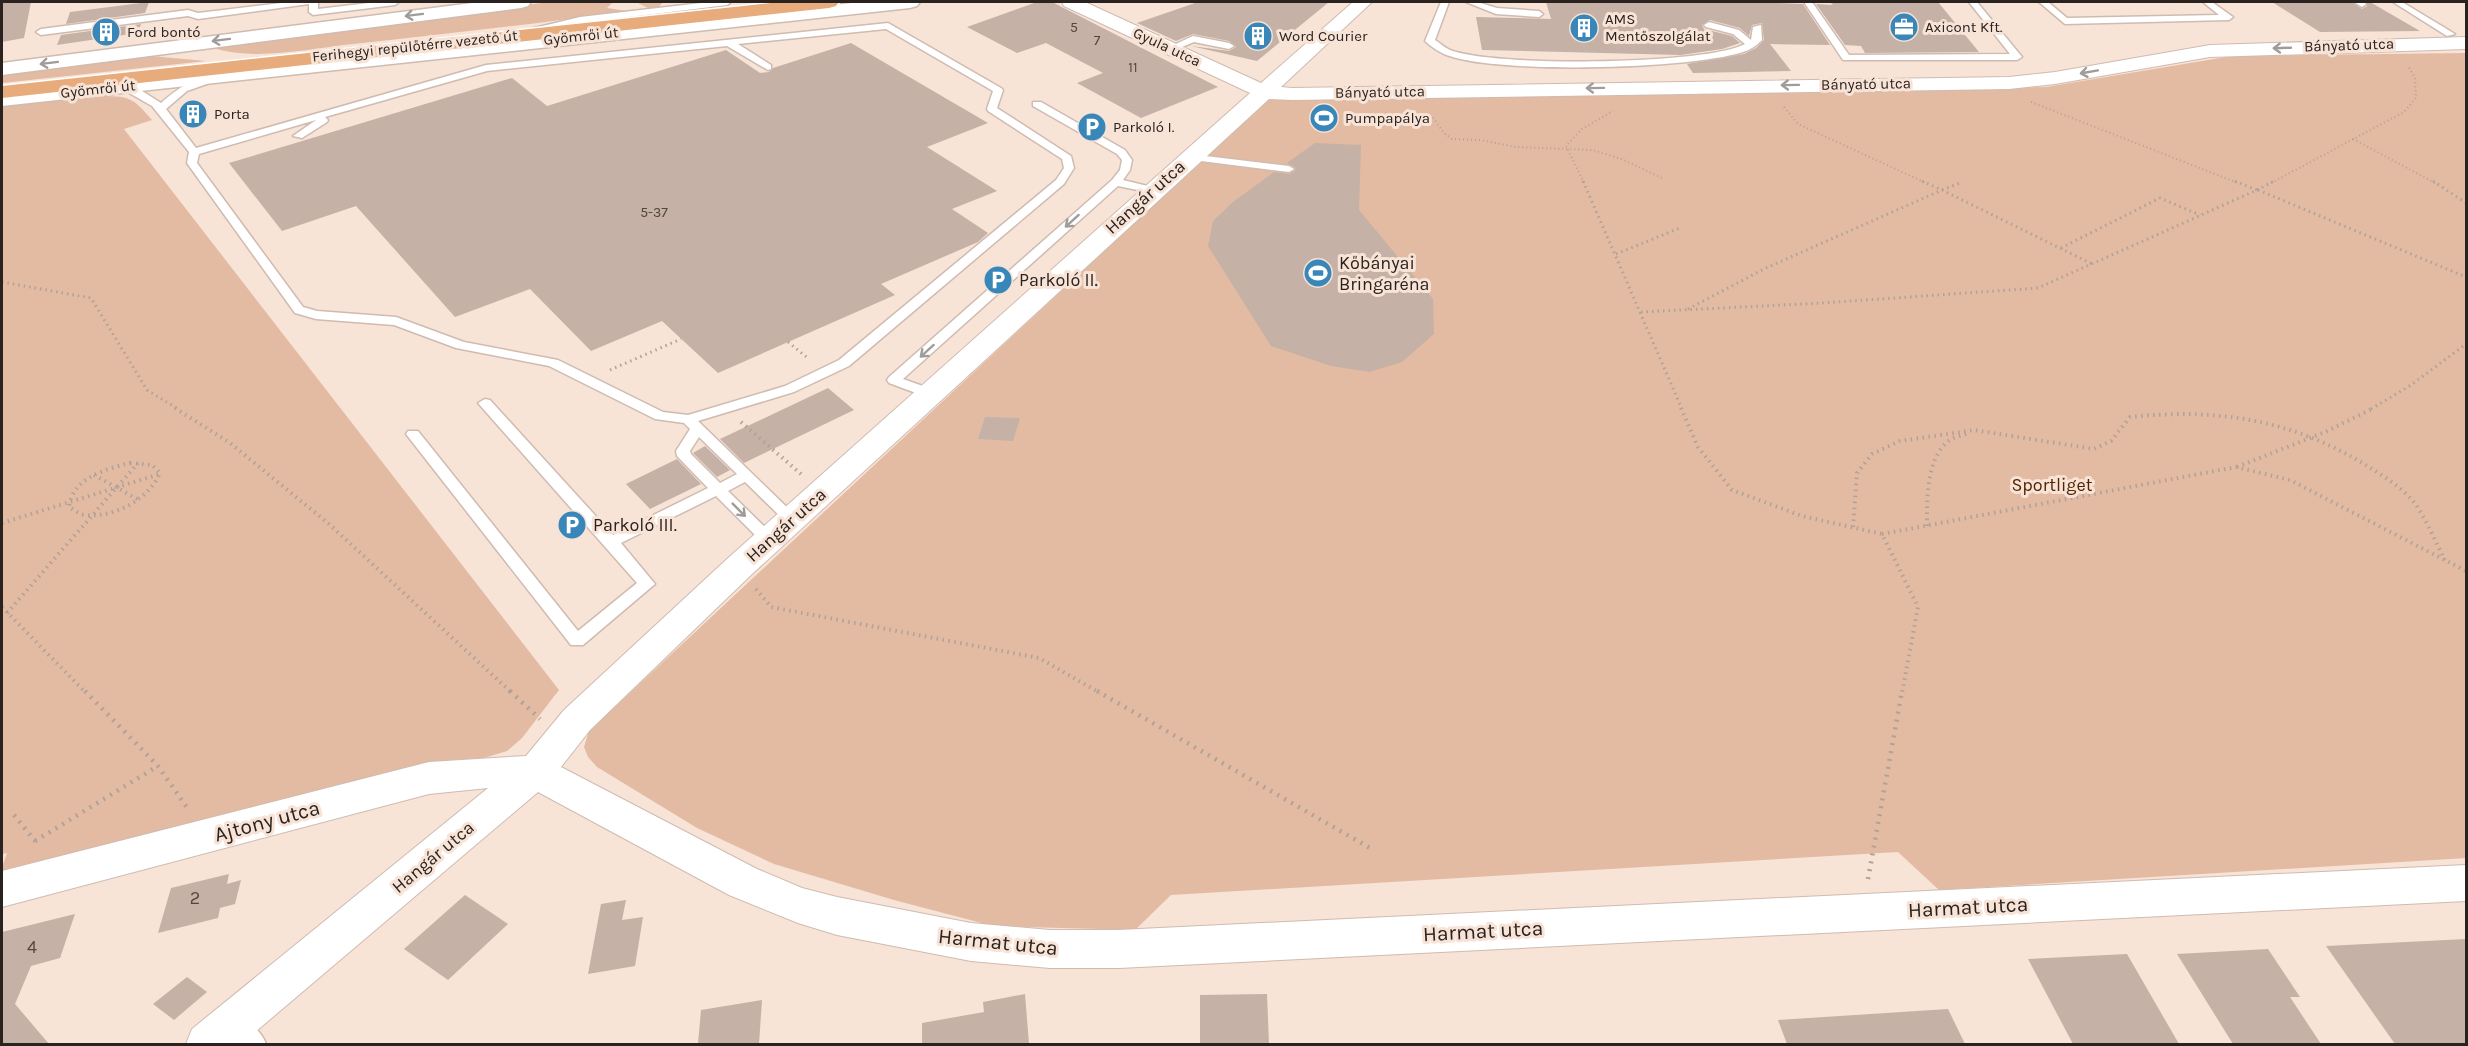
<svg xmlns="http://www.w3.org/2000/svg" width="2468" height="1046" viewBox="0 0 2468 1046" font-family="Karla,sans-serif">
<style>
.green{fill:#e3bba3}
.building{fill:#c5b1a6}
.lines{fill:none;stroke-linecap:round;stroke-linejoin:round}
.lane-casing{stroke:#cfbbb0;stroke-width:3}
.street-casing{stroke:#cfbbb0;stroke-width:2}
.secondary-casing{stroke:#cfbbb0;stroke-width:3}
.primary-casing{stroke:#fff;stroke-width:3}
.path-far3{stroke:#b1a198;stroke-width:2;stroke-dasharray:1 3;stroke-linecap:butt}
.path-far2{stroke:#b1a198;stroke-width:3;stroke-dasharray:1.5 4;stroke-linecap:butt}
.path-far1{stroke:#b1a198;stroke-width:4;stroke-dasharray:1.5 4.5;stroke-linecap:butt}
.path{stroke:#b1a198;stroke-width:4.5;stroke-dasharray:2 6;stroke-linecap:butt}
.lane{fill:#fff;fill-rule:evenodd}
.street{fill:#fff;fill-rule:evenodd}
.secondary{fill:#fff;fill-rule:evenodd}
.primary{fill:#e8ab7c;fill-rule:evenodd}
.oneway{stroke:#9f9c9a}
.labels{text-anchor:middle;stroke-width:6;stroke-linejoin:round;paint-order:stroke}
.far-number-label{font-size:14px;fill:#514640}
.far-poi-label{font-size:15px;fill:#2a221e;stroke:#f8e3d7;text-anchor:start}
.far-street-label{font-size:15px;fill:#2a221e;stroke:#f8e3d7}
.street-label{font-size:18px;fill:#2a221e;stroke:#f8e3d7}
.poi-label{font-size:18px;fill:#2a221e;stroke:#f8e3d7;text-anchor:start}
.park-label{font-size:18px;fill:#532500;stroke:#f8e3d7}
.near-number-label{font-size:18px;fill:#514640}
.near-street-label{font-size:21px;fill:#2a221e;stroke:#f8e3d7}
</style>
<rect width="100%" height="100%" fill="#f8e3d7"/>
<!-- green -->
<g class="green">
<path d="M550,2h108l4,1 -4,5h-10l-12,-6 -24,1 -5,5 20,3c-91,13 -182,23 -274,33 -48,5 -103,19 -149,1z"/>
<path d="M2466,53v805l-527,32 -41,-38 -727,43 -36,35 -142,-4 -99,-26 -120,-36 -77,-36 -100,-61 -9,-10 -4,-10 5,-16 679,-633 778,-11 186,-31z"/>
<path d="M140,55l66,6 -204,22v-11z"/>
<path d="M102,96c29,0 32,3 50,24l-28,9 435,561 -37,48 -15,13 -23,7 -33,2 -19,8 -79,18 -351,92v-11l5,-14 -5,1v-748z"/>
</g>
<!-- building -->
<g class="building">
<path d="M2,2h29l-7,36 -22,4z"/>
<path d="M149,2l-4,11 -79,11 4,-12z"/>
<path d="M1037,2l17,1 164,84 -77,31 -64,-35 26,-10 -57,-30 -29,10 -50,-26z"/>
<path d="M1198,2h131l-72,59 -66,-15 38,5 7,-4 -7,-6 -36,-7 -17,7 -39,-18z"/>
<path d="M1546,2h209l48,2 27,41 -60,-1 21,27 -98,2 -6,-9 57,-10 12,-6 8,-8 -2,-17 -10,2 -3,11 -9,-8 -30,-8 -8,5 2,4 28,7 8,7 -18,6 -41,6 -199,-5 -6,-33 75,2z"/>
<path d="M1830,2h108l41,50 -114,1 -4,-7 -16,-1 -29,-41 17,1z"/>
<path d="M2272,2h80l10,7 5,-3v-4h3l50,29 -100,1z"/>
<path d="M141,24l-3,9 -81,12 4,-10z"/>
<path d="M851,43l137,80 -61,24 70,44 -45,18 36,24 -10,9 -97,42 14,11 -177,78 -56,-52 -71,30 -61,-62 -75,28 -99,-111 -74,25 -53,-68 283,-85 35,28 179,-56 34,23 9,-1 4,-4z"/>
<path d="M1315,143l46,2 -2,65 74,89 1,35 -32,28 -32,10 -39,-6 -60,-20 -63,-100 5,-25 20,-19 41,-30 15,2 6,-3v-4l-8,-4z"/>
<path d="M828,388l26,22 -110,53 -24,-24z"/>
<path d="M985,417l35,1 -7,23 -35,-2z"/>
<path d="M705,446l25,24 -13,7 -24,-24z"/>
<path d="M677,459l24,25 -51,25 -24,-25z"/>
<path d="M229,874l-2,10 14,-4 -6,24 -15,4 -2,10 -60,15 13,-45z"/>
<path d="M465,895l43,29 -60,56 -44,-31z"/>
<path d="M626,900l-4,20 21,-3 -8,49 -47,8 13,-70z"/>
<path d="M75,914l-15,44 -29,8 -16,38 34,40h-47v-112z"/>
<path d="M2466,939v105h-71l-69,-98z"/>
<path d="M2268,949l32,48h-10l31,47h-88l-56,-90z"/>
<path d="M2127,954l52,90h-106l-45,-85z"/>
<path d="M187,977l20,15 -33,28 -21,-16z"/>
<path d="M1025,994l4,50h-107v-21l62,-11 -1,-10z"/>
<path d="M1267,994l2,50h-69v-49z"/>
<path d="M762,1000l-3,44h-61l3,-34z"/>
<path d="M1948,1009l17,35h-178l-9,-24z"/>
</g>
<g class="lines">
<!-- lane casing -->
<g class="lane-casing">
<g id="lane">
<path d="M290,2h28v7l59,-7h22l-4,3 -82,10 -4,-3v-8l-111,15 -10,-3 -147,19 -5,-3 5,-3 147,-19 10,3z"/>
<path d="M710,2h21l-4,3 -147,18 -53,11 -5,-3 58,-14z"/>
<path d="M1441,2h8l-14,38c5,3 10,8 15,10 42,17 256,15 295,-6l-12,-10 -27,-7 -2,-2 5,-3 30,8 12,10 2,-13 8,-2 1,15c-6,6 -12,10 -19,12 -51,17 -250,23 -299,2 -6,-3 -14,-8 -19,-13z"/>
<path d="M1466,2h11l20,6 42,3 4,3 -4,3 -43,-3z"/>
<path d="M1804,2h8l37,53 161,-1 -41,-52h8l45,55 -5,3h-174z"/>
<path d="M2039,2h9l19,16 152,-3 -16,-13h9l21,15 -4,3 -164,4z"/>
<path d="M2354,2h10l2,2 -4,3z"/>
<path d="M2393,2h9l53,32 -8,2z"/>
<path d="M888,23l113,65 2,2 -6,18 74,48 3,12 -10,16 -215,182 -55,26 -96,29 101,98 -2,4h-10l-42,-41 -17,9 46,45 3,4 -3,4h-10l-48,-48 -95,47 34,41 -72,61h-12l-165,-211 2,-3h10l160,200 59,-48 -159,-180 7,-4 5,1 123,135 95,-47 -31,-32 -1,-5 14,-22 -6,-6 -29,-4 -106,-53 -93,-18 -62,-23 -78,-6 -21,-6 -108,-150 2,-11 -37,-46 -35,-20 5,-3 17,6 22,14c14,-12 34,-28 54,-26v4l-28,10 -21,18 30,39 290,-83zM886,29l107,62 -6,18 1,2 74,48 2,9 -8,12 -217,180 -54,26 -97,29 -25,-3 -105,-52 -94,-18 -68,-25 -79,-6 -14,-4 -106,-144 2,-9 117,-34 -23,16 9,2 25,-16 1,-2 -3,-3 162,-46 240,-25 41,24 3,-1v-4l-33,-21zM699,437l38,37 -17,9 -29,-29 -1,-3z"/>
<path d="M1193,36l36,7 5,3 -5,3 -35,-7 -24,10 -5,-3z"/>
<path d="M1033,102h8l84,48 7,10 -2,10 -7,10 33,8 2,2 -6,3 -34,-7 -215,193 31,11 2,3 -2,3h-10l-35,-13 -2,-3 2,-3 223,-197 8,-10 2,-10 -5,-6 -84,-48z"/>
<path d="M1189,154l100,12 5,3 -5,3 -104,-13v-4z"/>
<path d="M234,1013c13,5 28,19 32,31h-24l-15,-14 -3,-7 3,-7z"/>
</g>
</g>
<!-- street casing -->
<g class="street-casing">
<path id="street" d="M1062,2h23l176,81 92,-81h19l-91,85 11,1 717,-11 46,-5 155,-27 256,-8v12l-256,8 -155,27 -46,5 -717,11 -23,-1 -518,476 -161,155 -29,37 196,102 45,19 35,9 134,26 79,7h69l1347,-65v36l-1347,67h-69l-79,-7 -134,-26 -39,-12 -69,-28 -191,-103 -297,252h-55l6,-15 296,-241 -59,6 -427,113v-36l427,-109 97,-6 38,-46 163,-151 523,-466 -186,-87z"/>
</g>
<!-- secondary casing -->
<g class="secondary-casing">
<g id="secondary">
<path d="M480,2h51l-3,4 -7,2 -519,67v-12z"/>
<path d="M861,2h59l-3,4 -7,2 -908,98v-13z"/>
</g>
</g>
<!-- primary casing -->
<g class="primary-casing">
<path id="primary" d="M780,2h59l-3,4 -7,2 -827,90v-12z"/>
</g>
<!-- path-far3 -->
<g class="path-far3">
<path d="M2031,102l207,81"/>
<path d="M1784,107l14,17 128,59"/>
<path d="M1421,115l12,3 11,15 8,6 29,1 35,7 77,3 31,10 40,19"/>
<path d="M2353,139l82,44"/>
<path d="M1584,183l-18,-37 16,-17 31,-18"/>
<path d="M2271,183l133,-71 12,-14 -1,-20 -7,-12"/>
</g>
<!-- path-far2 -->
<g class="path-far2">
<path d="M1583,181l99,228"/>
<path d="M1922,181l20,9 18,-7"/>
<path d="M2433,181l33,22"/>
<path d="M2257,190l17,-9"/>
<path d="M2258,190l208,87"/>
<path d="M2061,248l99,-50 40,17"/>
<path d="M1616,254l64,-26"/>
<path d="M2,282l89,16 56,92 31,19"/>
<path d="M1688,309l78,-41 176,-78 150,74"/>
<path d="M1641,312l181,-9 216,-15 219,-98 -23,-9"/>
<path d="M788,342l21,17"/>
<path d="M610,370l71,-31"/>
<path d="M2371,409l40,-24 55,-41"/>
</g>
<!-- path-far1 -->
<g class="path-far1">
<path d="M175,408l55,35 99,81 183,169"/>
<path d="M1681,408l17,39 34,43 70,26 80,18 36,73 -16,86"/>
<path d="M741,422l60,52"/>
<path d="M130,463l22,2 8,8c-11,26 -46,45 -74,42 -6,0 -12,-5 -17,-8 3,-29 37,-38 61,-44z"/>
<path d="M2237,467l88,-35 49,-24"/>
<path d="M94,475l45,25"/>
<path d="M2,523l158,-49"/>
<path d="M1927,526c0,-25 -1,-64 19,-83 6,-6 15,-7 22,-10"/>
<path d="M1853,527l4,-54 15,-19 28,-13 74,-11 120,19 17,-8 19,-24c85,-9 160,2 234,47 16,10 35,21 48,36 14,17 22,40 33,60"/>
<path d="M1882,534l354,-67 54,13 176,91"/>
<path d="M756,589l15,18 268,51 61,35"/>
<path d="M2,607l84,86"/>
<path d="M7,613l131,-150"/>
</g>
<!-- path -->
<g class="path">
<path d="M85,691l73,75 30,43"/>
<path d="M510,691l30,28"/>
<path d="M1097,691l273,157"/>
<path d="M14,815l22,27"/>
<path d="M35,841l123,-75"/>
<path d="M1868,879l34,-188"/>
</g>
<!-- lane -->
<use href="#lane" class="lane"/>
<!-- street -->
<use href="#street" class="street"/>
<!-- secondary -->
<use href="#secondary" class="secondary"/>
<!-- primary -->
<use href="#primary" class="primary"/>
</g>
<!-- one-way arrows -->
<defs><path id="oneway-shaft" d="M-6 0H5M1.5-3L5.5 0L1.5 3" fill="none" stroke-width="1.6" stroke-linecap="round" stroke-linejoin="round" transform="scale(1.5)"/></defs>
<g class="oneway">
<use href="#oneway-shaft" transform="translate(414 15) rotate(173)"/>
<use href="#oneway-shaft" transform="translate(221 40) rotate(173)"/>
<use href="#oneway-shaft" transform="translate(2282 48) rotate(178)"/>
<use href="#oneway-shaft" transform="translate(49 63) rotate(173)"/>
<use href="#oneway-shaft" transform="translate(2089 72) rotate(170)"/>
<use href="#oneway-shaft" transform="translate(1790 85) rotate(179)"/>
<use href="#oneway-shaft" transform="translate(1595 88) rotate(179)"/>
<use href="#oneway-shaft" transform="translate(1072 221) rotate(138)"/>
<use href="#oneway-shaft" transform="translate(927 351) rotate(138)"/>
<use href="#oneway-shaft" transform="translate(739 510) rotate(45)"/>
</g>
<!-- icons -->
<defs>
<g id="office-disc" transform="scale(1.5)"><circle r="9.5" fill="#3986b8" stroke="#f8e3d7"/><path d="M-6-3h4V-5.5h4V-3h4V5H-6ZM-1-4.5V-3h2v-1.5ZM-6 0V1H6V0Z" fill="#fff"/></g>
<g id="building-disc" transform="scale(1.5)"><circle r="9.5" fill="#3986b8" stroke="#f8e3d7"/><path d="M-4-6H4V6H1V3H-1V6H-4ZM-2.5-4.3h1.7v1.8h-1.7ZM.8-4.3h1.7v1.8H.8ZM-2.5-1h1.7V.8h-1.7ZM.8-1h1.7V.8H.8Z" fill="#fff"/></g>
<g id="stadium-disc" transform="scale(1.5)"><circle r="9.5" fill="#3986b8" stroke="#f8e3d7"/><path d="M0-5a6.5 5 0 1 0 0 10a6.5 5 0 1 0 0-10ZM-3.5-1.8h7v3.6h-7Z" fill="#fff"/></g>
<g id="parking-disc" transform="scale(1.5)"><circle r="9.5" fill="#3986b8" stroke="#f8e3d7"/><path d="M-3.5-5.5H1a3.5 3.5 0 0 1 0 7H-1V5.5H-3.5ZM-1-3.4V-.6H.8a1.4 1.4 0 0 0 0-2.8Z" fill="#fff"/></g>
</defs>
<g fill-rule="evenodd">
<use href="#office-disc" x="1904" y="27"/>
<use href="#building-disc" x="1584" y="28"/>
<use href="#building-disc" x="106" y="32"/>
<use href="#building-disc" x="1258" y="36"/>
<use href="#building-disc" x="193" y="114"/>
<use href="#stadium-disc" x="1324" y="118"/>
<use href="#parking-disc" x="1092" y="127"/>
<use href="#stadium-disc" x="1318" y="273"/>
<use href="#parking-disc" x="998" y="280"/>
<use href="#parking-disc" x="572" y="525"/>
</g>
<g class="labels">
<!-- far-number labels -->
<g class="far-number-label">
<text x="1074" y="32">5</text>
<text x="1097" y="45">7</text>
<text x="1133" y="72">11</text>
<text x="654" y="217">5-37</text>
</g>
<!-- far-poi labels -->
<g class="far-poi-label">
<text x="1605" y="24">AMS<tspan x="1605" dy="17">Mentőszolgálat</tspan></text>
<text x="1925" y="32">Axicont Kft.</text>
<text x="127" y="37">Ford bontó</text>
<text x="1279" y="41">Word Courier</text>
<text x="214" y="119">Porta</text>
<text x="1345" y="123">Pumpapálya</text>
<text x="1113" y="132">Parkoló I.</text>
</g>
<!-- far-street labels -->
<g class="far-street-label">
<text transform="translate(581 36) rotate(-6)" y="5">Gyömrői út</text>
<text transform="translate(2349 45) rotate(-2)" y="5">Bányató utca</text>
<text transform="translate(415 46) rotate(-6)" y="5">Ferihegyi repülőtérre vezető út</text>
<text transform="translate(1167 47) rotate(25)" y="5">Gyula utca</text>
<text transform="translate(1866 84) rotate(-1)" y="5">Bányató utca</text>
<text transform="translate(98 89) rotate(-6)" y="5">Gyömrői út</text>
<text transform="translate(1380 92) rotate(-1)" y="5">Bányató utca</text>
</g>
<!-- street labels -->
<g class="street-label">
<text transform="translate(1145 197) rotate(-42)" y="6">Hangár utca</text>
<text transform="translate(786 525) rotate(-42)" y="6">Hangár utca</text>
<text transform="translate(433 857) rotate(-40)" y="6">Hangár utca</text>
</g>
<!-- poi labels -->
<g class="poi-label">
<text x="1339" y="269">Kőbányai<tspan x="1339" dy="21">Bringaréna</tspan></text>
<text x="1019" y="286">Parkoló II.</text>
<text x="593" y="531">Parkoló III.</text>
</g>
<!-- park labels -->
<g class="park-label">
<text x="2052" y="491">Sportliget</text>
</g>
<!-- near-number labels -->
<g class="near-number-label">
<text x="195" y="904">2</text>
<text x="32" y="953">4</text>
</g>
<!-- near-street labels -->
<g class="near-street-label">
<text transform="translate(267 821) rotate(-15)" y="7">Ajtony utca</text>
<text transform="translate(1968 907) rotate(-3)" y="7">Harmat utca</text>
<text transform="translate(1483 931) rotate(-3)" y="7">Harmat utca</text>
<text transform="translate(998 942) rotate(6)" y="7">Harmat utca</text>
</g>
</g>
<!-- border -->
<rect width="2468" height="1046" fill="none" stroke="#2a221e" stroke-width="6"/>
</svg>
